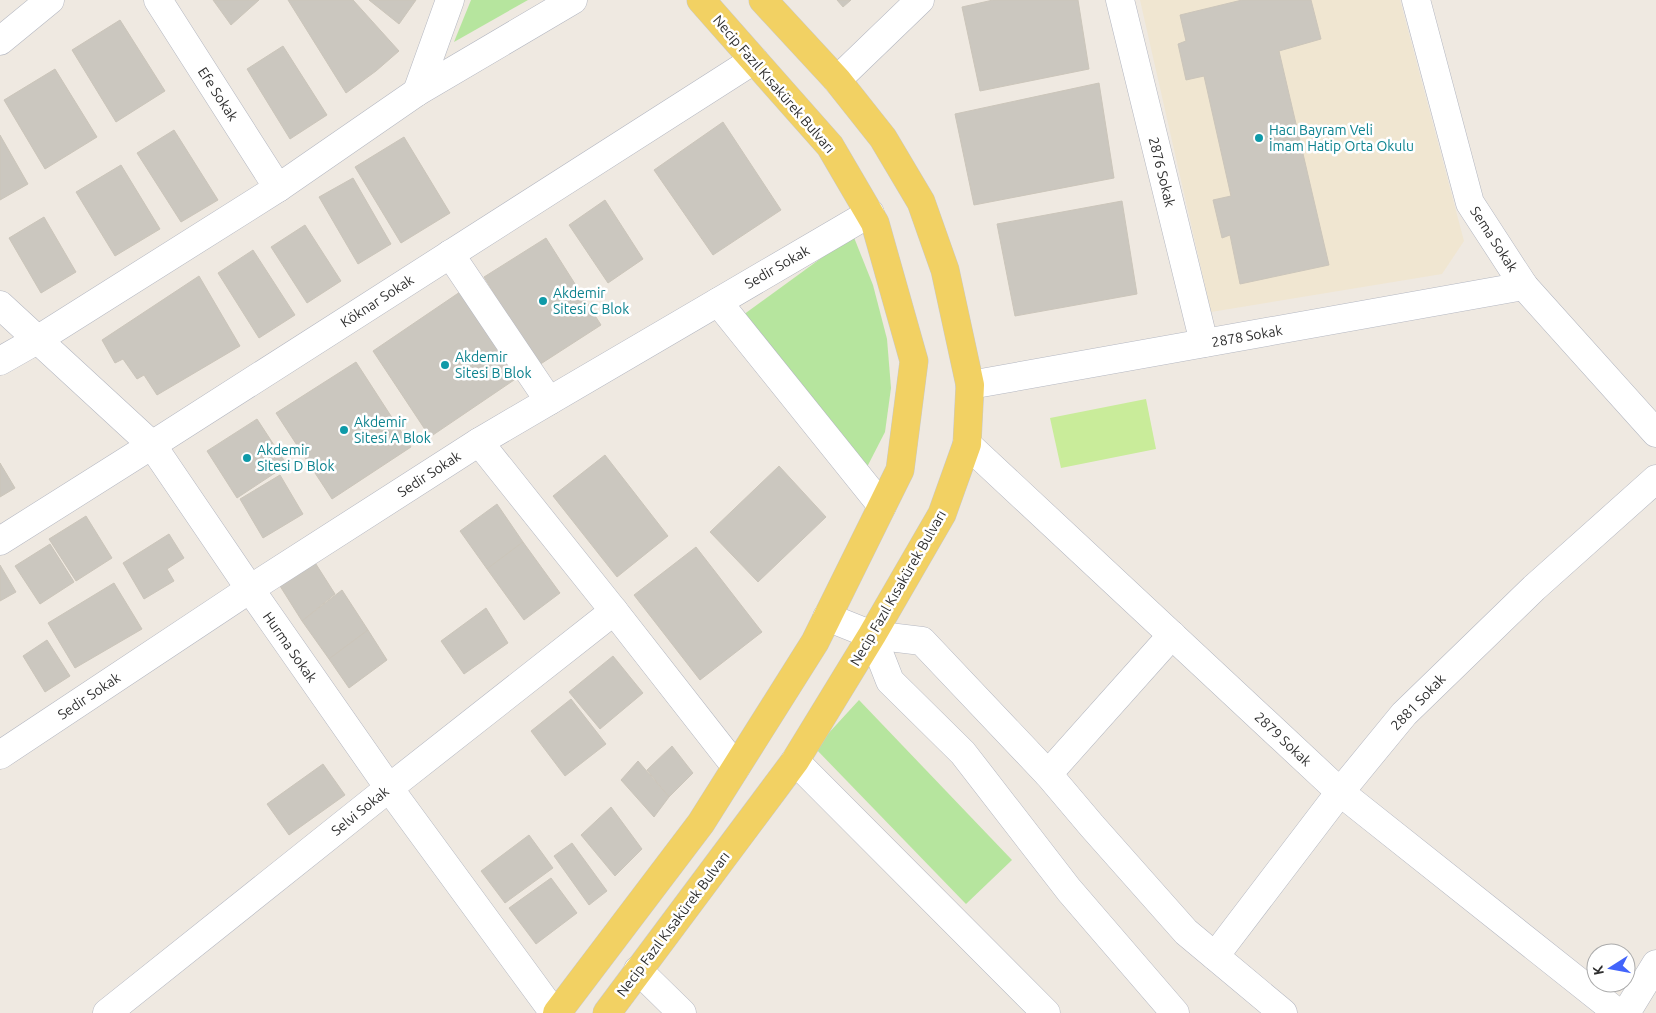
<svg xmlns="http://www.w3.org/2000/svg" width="1656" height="1013" viewBox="0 0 1656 1013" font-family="Ubuntu,sans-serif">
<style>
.education{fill:#f0e6d1}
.green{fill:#b6e59e}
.pitch{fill:#c9ec9a}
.building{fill:#cbc7bf;stroke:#cbc5ba}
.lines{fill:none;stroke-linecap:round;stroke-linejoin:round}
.minor-casing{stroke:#b4b7c1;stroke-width:29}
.major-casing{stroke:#c9c9c9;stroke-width:29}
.minor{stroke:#fff;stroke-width:28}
.major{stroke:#f2d163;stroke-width:28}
.culture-dot{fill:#0f9aa8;stroke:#fff;stroke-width:2}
.labels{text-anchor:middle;stroke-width:5;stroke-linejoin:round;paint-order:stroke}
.street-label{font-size:14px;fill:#2e2e2e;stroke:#fff}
.culture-label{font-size:14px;fill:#0d838f;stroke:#fff;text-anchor:start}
</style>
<rect width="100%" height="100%" fill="#efe9e1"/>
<!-- education -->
<path class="education" d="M1140,0h260l64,241 -22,33 -231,38z"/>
<!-- green -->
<g class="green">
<path d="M471,0h57l-74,42z"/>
<path d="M853,235l20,50 14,54 4,49 -6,44 -19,37 -123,-154z"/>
<path d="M859,700l153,160 -46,44 -151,-156z"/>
</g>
<!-- pitch -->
<path class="pitch" d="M1146,399l10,50 -95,19 -11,-50z"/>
<!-- building -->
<g class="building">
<path d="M213,0h46l-28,25z"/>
<path d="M288,0h65l46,51 -23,20 -30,22z"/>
<path d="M369,0h47l-17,24z"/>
<path d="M837,0h14l-8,7z"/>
<path d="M993,0h85l11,69 -109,22 -18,-84z"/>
<path d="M1242,0h69l10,39 -42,12 50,214 -89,19 -10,-49 -8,3 -9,-38 18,-4 -27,-120 -18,4 -8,-36 8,-3 -6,-26z"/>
<path d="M120,20l45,71 -49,31 -44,-72z"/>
<path d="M283,46l44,69 -37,24 -43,-70z"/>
<path d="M55,69l42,68 -52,32 -41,-69z"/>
<path d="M1099,83l15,95 -140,27 -19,-91z"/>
<path d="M723,122l58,88 -68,45 -59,-85z"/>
<path d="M174,130l44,70 -37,22 -44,-69z"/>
<path d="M0,135l28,49 -28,16z"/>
<path d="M404,137l46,76 -49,30 -46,-76z"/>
<path d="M121,165l39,64 -45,27 -39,-64z"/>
<path d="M353,178l38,66 -33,20 -39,-67z"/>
<path d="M605,200l38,59 -35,24 -39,-58z"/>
<path d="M1122,201l15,93 -122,22 -18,-92z"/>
<path d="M44,217l32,55 -35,21 -32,-55z"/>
<path d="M305,225l36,56 -34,22 -36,-56z"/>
<path d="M546,238l55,87 -62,40 -55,-88z"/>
<path d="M253,250l42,65 -36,23 -41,-65z"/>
<path d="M199,276l41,70 -83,49 -13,-20 -7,4 -14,-20 -8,4 -13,-23z"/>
<path d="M460,292l57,86 -87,59 -57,-86z"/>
<path d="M356,362l55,85 -79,52 -56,-86z"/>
<path d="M257,419l30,46 -50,33 -30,-47z"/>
<path d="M605,455l63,81 -51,41 -64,-81z"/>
<path d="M0,463l15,25 -15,9z"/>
<path d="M779,466l47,51 -68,65 -48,-50z"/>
<path d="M280,475l23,39 -40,24 -23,-39z"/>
<path d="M497,504l26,38 -36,27 -27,-38z"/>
<path d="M86,516l26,42 -36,23 -27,-42z"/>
<path d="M169,534l15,24 -17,11 7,12 -30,18 -21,-36z"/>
<path d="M523,542l37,51 -36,27 -37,-51z"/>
<path d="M50,544l24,38 -34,22 -25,-38z"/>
<path d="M696,547l66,85 -62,48 -66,-85z"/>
<path d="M314,561l21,33 -33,27 -22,-35z"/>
<path d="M0,565l16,27 -16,9z"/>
<path d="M114,583l28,46 -67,39 -27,-45z"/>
<path d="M342,590l26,40 -39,29 -27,-38z"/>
<path d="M486,608l22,35 -44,31 -23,-33z"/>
<path d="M368,630l19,30 -38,28 -20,-29z"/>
<path d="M47,640l23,36 -25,16 -22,-36z"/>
<path d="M613,656l30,37 -43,36 -31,-37z"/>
<path d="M571,699l35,45 -41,32 -34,-45z"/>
<path d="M672,746l21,27 -24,24 -22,-27z"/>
<path d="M638,761l31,36 -15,20 -33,-37z"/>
<path d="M323,764l22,31 -56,40 -22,-31z"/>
<path d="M611,807l31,42 -27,27 -34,-41z"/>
<path d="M529,835l24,33 -48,35 -24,-32z"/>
<path d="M572,843l35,48 -18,14 -35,-49z"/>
<path d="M551,878l26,35 -41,31 -27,-36z"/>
</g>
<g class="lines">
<!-- minor casing -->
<g class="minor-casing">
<g id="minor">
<path d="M158,0l120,188"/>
<path d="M1120,0l84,343"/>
<path d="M1416,0l54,203 54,83 132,147"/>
<path d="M0,41l50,-41"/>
<path d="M837,80l83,-80"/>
<path d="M417,92l33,-92"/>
<path d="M450,254l99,147"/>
<path d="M718,302l164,204"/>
<path d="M0,305l152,140 98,144 139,199 165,225"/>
<path d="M0,361l37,-21 241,-152 139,-96 156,-92"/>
<path d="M970,385l554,-99"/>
<path d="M479,442l135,169 122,156"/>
<path d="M967,444l373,348 278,221"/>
<path d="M0,541l152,-96 602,-385"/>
<path d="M827,617l45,18 50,6 126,133 44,52 94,106 97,81"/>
<path d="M872,635l18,46 73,72 106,137 106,123"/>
<path d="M0,755l250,-166 229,-147 391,-229"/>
<path d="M795,761l251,252"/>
<path d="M1048,774l124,-139"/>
<path d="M1215,956l125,-164 64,-78 130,-126 122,-109"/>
<path d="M638,970l44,43"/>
<path d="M107,1013l282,-225 225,-177"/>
<path d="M1626,1013l30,-49"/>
</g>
</g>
<!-- major casing -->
<g class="major-casing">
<g id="major">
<path d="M557,1013l144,-190 114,-181 85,-172 14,-109 -39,-138 -45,-77 -129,-146"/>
<path d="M607,1013l188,-252 77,-126 70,-121 25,-70 3,-59 -25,-115 -24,-68 -38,-64 -46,-58 -74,-80"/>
</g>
</g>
<!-- minor -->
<use href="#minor" class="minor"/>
<!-- major -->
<use href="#major" class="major"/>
</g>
<!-- markers -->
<g class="culture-dot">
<circle cx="1259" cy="138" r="5"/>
<circle cx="543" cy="301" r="5"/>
<circle cx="445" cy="365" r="5"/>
<circle cx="344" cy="430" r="5"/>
<circle cx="247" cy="458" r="5"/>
</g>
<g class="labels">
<!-- street labels -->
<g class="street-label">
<text transform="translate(774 84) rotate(49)" y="5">Necip Fazıl Kısakürek Bulvarı</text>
<text transform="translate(218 94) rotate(57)" y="5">Efe Sokak</text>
<text transform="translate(1162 172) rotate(76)" y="5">2876 Sokak</text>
<text transform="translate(1494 239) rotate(57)" y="5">Sema Sokak</text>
<text transform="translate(777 267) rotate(-30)" y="5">Sedir Sokak</text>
<text transform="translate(377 301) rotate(-33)" y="5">Köknar Sokak</text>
<text transform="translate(1247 336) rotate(-10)" y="5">2878 Sokak</text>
<text transform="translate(429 474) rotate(-33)" y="5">Sedir Sokak</text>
<text transform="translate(898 588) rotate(-60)" y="5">Necip Fazıl Kısakürek Bulvarı</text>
<text transform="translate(290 647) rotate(55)" y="5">Hurma Sokak</text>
<text transform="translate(89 696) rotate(-34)" y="5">Sedir Sokak</text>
<text transform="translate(1418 702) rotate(-46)" y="5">2881 Sokak</text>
<text transform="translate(1283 739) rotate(43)" y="5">2879 Sokak</text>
<text transform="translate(360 811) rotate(-39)" y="5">Selvi Sokak</text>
<text transform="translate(673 924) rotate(-53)" y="5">Necip Fazıl Kısakürek Bulvarı</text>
</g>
<!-- culture labels -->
<g class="culture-label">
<text x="1269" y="135">Hacı Bayram Veli<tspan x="1269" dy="16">İmam Hatip Orta Okulu</tspan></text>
<text x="553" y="298">Akdemir<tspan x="553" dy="16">Sitesi C Blok</tspan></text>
<text x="455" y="362">Akdemir<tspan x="455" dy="16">Sitesi B Blok</tspan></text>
<text x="354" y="427">Akdemir<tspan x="354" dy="16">Sitesi A Blok</tspan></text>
<text x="257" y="455">Akdemir<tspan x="257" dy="16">Sitesi D Blok</tspan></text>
</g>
</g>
<!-- north arrow -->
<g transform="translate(1611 968) rotate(259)"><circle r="24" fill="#ffffff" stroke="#ababab"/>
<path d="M0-4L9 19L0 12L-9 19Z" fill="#4264fb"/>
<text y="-8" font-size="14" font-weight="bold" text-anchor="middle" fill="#2e2e2e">K</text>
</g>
</svg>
